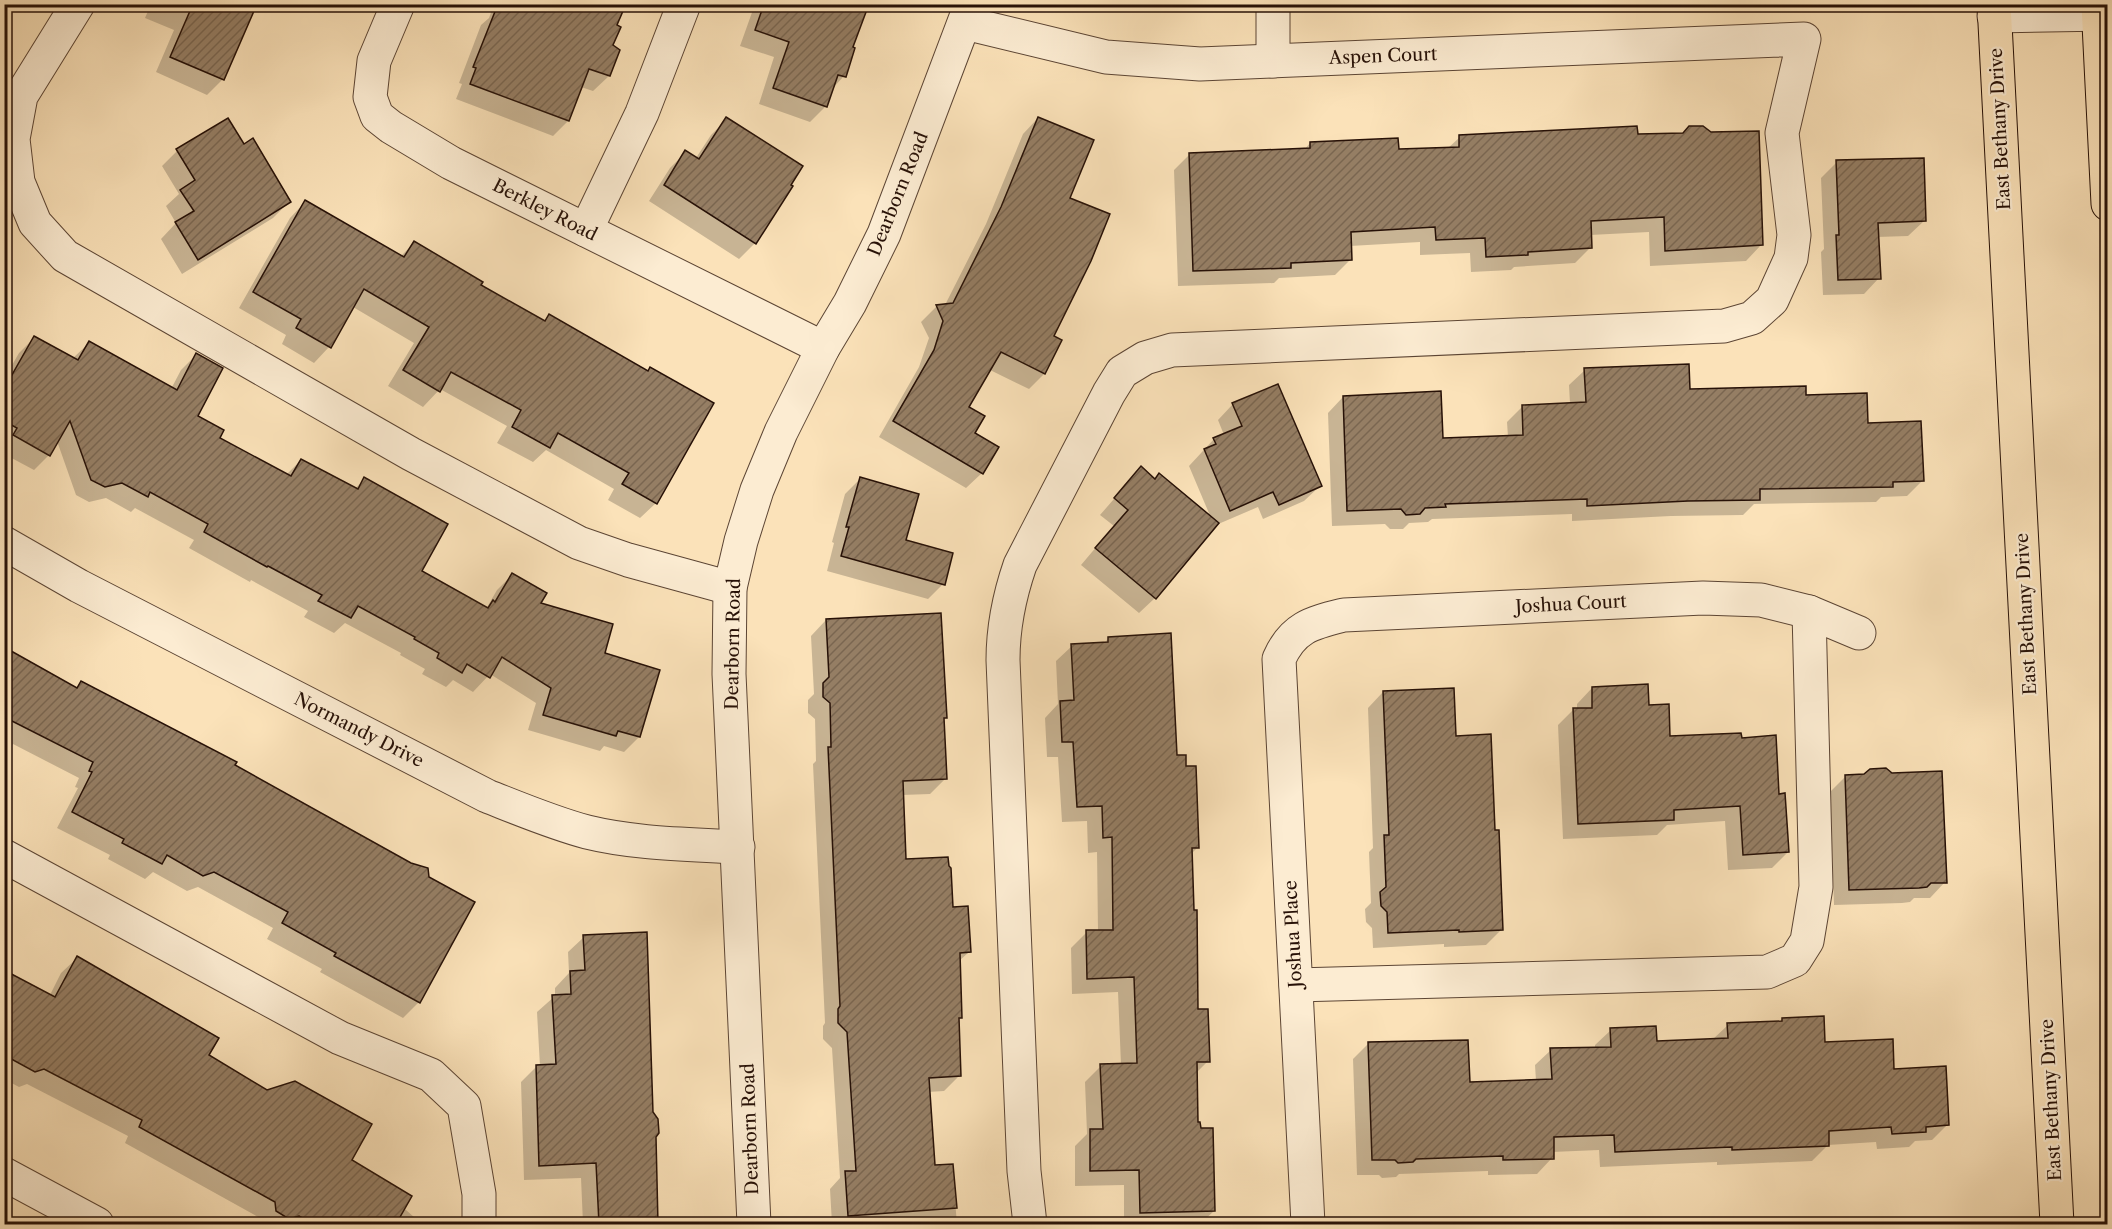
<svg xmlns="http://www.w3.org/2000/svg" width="2112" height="1229" viewBox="0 0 2112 1229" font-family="'Libre Caslon Text',serif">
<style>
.shadow{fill:#0003}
.building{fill:url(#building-hatch);stroke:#271107;stroke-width:1.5}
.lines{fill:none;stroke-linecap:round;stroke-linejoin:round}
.minor-casing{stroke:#5c4534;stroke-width:35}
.major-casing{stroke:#271107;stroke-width:35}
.minor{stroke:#fcecd2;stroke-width:33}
.major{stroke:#fbe2b9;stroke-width:33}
.labels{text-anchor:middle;stroke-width:4.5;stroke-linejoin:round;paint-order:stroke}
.street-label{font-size:18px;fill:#271107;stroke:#fcecd2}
</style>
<defs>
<pattern id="building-hatch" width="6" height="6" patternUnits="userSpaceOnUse" patternTransform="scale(1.5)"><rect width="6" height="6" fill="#957e64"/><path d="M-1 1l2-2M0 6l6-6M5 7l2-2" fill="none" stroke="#7a6650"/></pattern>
</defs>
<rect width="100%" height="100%" fill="#fbe2b9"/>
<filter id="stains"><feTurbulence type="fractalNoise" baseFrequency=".00333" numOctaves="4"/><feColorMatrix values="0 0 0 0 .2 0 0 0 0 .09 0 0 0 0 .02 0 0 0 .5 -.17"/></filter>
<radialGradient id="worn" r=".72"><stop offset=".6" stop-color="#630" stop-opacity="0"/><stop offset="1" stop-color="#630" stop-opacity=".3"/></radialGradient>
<!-- shadow -->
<g class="shadow">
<path d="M151,4h105l-33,75 -16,16 -51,-23 18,-42 -29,-12z"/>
<path d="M494,4h130l-9,22 -4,20 7,5 -9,25 -16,15 -12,-4 -13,34 -15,15 -97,-37 6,-15 -3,-1 22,-58 8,-7z"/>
<path d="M755,4h112l-16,44 -7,28 -12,13 -6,17 -16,16 -51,-18 15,-47 -34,-11z"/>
<path d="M1038,118l30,81 -16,138 -8,37 -15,15 -39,-19 -23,37 15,66 -16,15 -87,-51 40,-70 10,-29 -8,-16 15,-15 9,-2 41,-81 37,-90z"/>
<path d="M727,119l28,124 -16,16 -90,-58 21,-33 16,-16 10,6 15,-23z"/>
<path d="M1636,136l125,109 -15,16 -96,5 -1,-34 -59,3v13l-15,15 -61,4 -3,3 -40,2 -1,-19 -50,2v-13l-70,4 1,13 -16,16 -56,3 -5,5 -96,3 -4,-116 15,-15 115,-5 6,-7 87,7 50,-1 13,-12z"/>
<path d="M243,146l46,56 -16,16 -91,56 -21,-35 15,-16 -10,-17 13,-12 -17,-28 15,-15z"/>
<path d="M1837,162l87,59 -16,15 -31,1 2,41 -15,16 -41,1 -2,-43 3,-3 -3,-71z"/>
<path d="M305,202l95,55 14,-14 65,43 64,35 6,-5 107,187 -16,15 -32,-18 6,-11 -68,-39 -13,12 -36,-19 10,-17 -67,-37 -17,18 -35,-21 26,-43 -61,-36 -24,40 -15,16 -32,-19 4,-9 -47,-27 51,-90z"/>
<path d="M34,338l38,21 17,-16 82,46 10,-19 15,-15v62l22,22 68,36 15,-15 54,29 9,-10 56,93 66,37 11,-19 15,-15 27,29 64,50 36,83 -15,15 -20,-6 -4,5 -72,-21 8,-27 -46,-29 -17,18 -20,-12 -7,7 -24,-13 3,-5 -25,-14 1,-2 -56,-30 -11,10 -30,-16 4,-6 -57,-31 -1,2 -61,-34 5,-8 -59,-32 -4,4 -25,-14 -17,4 -13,-7 -19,-54 -8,14 -15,15 -30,-16v-75l15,-26z"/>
<path d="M1585,370l103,20 117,7 61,27 56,57 -15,15 -26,1 -5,5 -122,2 -11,11 -72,1 -99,5v-7l-140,5 -4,3 -19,1 -6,6h-13l-5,-5 -53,2 -4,-113 15,-16 98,43 67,-3 -1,-15 16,-16 47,-2 -1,-19z"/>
<path d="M1233,404l87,82 -16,15 -41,18 -5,-12 -42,18 -61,73 -16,15 -58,-48 33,-39 -14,-11 41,-47 13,12 5,-5 52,43 -22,-52 25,-27 10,-4 -6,-15z"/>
<path d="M860,479l44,62 39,43 -15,15 -101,-28 7,-28 -2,-1 13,-48z"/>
<path d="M826,620l119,97 -3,3 3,59 -15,15 -28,1 2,65 47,49 18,43 -11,10 1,114 -15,15 -16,1 6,74 18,-1 5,59h-125l-2,-35 10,-11 -8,-130 -9,-9v-13l2,-3 -12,-259 3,-3 -1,-42 -7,-6v-13l6,-6 -3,-58z"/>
<path d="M1109,638l67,119 22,90 -7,7 6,157 11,50 -13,13 2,50 17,87 -14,13h-76v-39l-49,1v-40l12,-12 -2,-52 16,-16 20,-1 -3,-73 -46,2 -1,-46 16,-16h11l-1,-80 -9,1 -1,-32 -25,1 -4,-65h-11l-2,-39 13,-14 -2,-43 16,-15 31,-2z"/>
<path d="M4,646l4,5 68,37 5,-5 152,83 186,236 -16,16 -83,-46 2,-3 -55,-30 6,-11 -75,-41 -11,4 -34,-19 -8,7 -37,-20 2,-4 -53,-27 21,-40 -3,-1 4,-9 -66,-34 -9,15z"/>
<path d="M1592,688l55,19 22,31 71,1 38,56 10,57 -16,16 -44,2 -3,-49 -58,4 -10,10 -94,4 -5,-114 15,-15h4v-6z"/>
<path d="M1383,692l72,45 47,192 -16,16 -42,2v-3l-71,4 -1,-20 -6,-6 -1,-13 6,-6 -2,-51 4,-4 -5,-140z"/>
<path d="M1846,776l99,106 -15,16h-16l-4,4 -8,1 -68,2 -4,-113z"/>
<path d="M584,937l67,175 3,24 3,88h-74l-2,-46 -57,2 -3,-98 15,-15h4l-3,-55 18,-16v-8l14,-15 -1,-21z"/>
<path d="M77,958l273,203 64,56 -4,7h-149l-1,-6 -135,-75 3,-7 -101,-52 -8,3 -15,-8v-108l46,24 11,-22z"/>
<path d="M1782,1019l41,24 70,27 54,55 -15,15 -17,1 -6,6 -32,2 -1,-7 -48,3 -16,16 -95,4v-3l-117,5 -1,-17 -47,2v6l-15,16 -49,1v-4l-89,3 -3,3 -14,1 -3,-3h-22l-4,-116 16,-16 99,41 68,-3 -1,-16 16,-15 44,-1v-4l16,-15 45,12 56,-2 16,-15 51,-2z"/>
</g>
<!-- building -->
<g class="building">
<path d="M193,4h64l-33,76 -54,-23z"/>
<path d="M498,4h128l-9,21 4,2 -8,18 7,5 -10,26 -21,-7 -20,52 -99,-37 6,-16 -3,-1z"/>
<path d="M764,4h105l-16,43 2,1 -9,29 -8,-2 -11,32 -54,-19 16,-46 -34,-12z"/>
<path d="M726,117l77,49 -12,19 2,1 -37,58 -92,-59 21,-35 14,9z"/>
<path d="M1038,117l56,23 -24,58 40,16 -19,47 -37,75 8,4 -17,34 -44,-22 -32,55 16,9 -10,17 24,14 -16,27 -90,-53 41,-71 9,-29 -7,-16 17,-2 48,-96z"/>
<path d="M228,118l16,26 9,-6 38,64 -93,58 -23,-38 19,-11 -14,-21 15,-10 -19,-31z"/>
<path d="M1637,126l1,8 45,-1 6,-7h14l8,6 48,-1 4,114 -98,6 -1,-34 -73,4 1,27 -64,4v3l-42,2 -1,-19 -49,2 -1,-13 -84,5 1,28 -61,3v5l-98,3 -4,-118 121,-5v-6l88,-4 1,11 60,-2v-12z"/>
<path d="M1924,158l2,63 -48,2 3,56 -43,1 -2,-45h3l-3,-75z"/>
<path d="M305,200l99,57 10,-16 69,41 -2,3 64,36 4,-7 99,57 2,-4 64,36 -57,101 -35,-20 7,-11 -71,-40 -8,15 -38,-21 9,-17 -70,-38 -11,20 -37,-22 26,-43 -65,-38 -33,59 -35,-20 5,-9 -48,-27z"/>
<path d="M34,336l44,24 11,-19 88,49 19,-37 27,15 -25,48 26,14 -4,8 71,38 10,-17 57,30 6,-12 84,47 -26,47 66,37 5,-8 2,2 17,-29 35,20 -6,10 72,21 -8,29 55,17 -20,67 -22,-6 -2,5 -73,-21 8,-27 -49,-31 -12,21 -23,-14 -5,9 -25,-15 2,-5 -25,-14 1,-2 -57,-31 -7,12 -33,-17 4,-6 -54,-29 -1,1 -63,-35 4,-8 -58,-32 -2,5 -26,-14 -17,4 -14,-7 -21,-59 -20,35 -37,-21 4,-7 -13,-7v-32z"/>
<path d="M1689,364l1,25 116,-3v9l61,-2 1,30 53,-2 3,60 -31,1v5l-133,2v11l-72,1 -101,5v-7l-142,5 1,3 -21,1 -5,6 -14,1 -5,-6 -54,2 -4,-115 98,-5 2,47 80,-3 -1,-30 64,-3 -2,-34z"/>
<path d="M1278,384l44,102 -43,19 -6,-13 -43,19 -26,-62 12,-5 -3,-6 29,-12 -10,-23z"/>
<path d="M1141,466l14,13 4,-6 60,50 -63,76 -61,-51 33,-38 -14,-12z"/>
<path d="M860,477l59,17 -13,46 47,13 -8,32 -104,-29 8,-29h-3z"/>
<path d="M941,613l6,105h-3l3,61 -44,2 3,78 42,-2 1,9 2,2 2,39 15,-1 3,46 -11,1 2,65h-3l2,58 -32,2 6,87 18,-1 4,44 -109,8 -3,-45h11l-9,-139 -9,-9v-14l2,-3 -12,-259h3l-1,-44 -7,-6v-14l6,-6 -3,-58z"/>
<path d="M1171,633l6,122h9v11h10l3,82h-7l2,62h3l1,99h10l2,53h-13l1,60h2l1,6h12l2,83 -75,2 -1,-43 -49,1v-42h13l-3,-65 37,-1 -3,-86 -47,2 -1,-49h27l-1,-93 -9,1 -1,-32 -25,1 -4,-65h-11l-2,-41 14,-1 -3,-56 37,-2v-5z"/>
<path d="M4,647l73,41 4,-7 156,81 -2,3 176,98 17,5 1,9 46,25 -55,101 -86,-47 2,-3 -54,-30 6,-11 -74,-40 -11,4 -36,-21 -5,9 -40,-21 2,-4 -52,-27 20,-40 -3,-1 4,-9 -89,-45z"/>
<path d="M1648,684l1,21 20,-1 1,32 71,-3 1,5 34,-3 3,59 6,-1 4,59 -46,3 -3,-49 -66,4v10l-96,4 -5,-116h19v-21z"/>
<path d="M1454,688l2,48 35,-2 4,96h4l4,100 -44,2v-2l-71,3 -1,-21 -6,-6 -1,-14 6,-5 -2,-52h5l-6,-144z"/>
<path d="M1886,768l6,5 50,-2 5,112h-16l-4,4 -8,1 -70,2 -4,-115 19,-1 6,-5z"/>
<path d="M647,932l6,180 5,7 1,14 -3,4 2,87h-59l-3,-61 -57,3 -3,-101 20,-1 -4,-69 19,-1 -1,-23 15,-1 -2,-35z"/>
<path d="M77,956l142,82 -10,17 58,35 28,-9 77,43 -20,36 60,36 -16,28h-82l-15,-8 -10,3 -13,-8 -1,-9 -136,-75 3,-7 -98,-51 -9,3 -31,-17v-85l51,27z"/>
<path d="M1824,1016l1,26 68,-3 1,30 52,-3 3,59 -23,2v5l-34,2 -1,-7 -62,4v15l-97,4v-3l-117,5 -1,-17 -60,2v22l-51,1v-4l-87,3 -3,3 -15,1 -3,-3h-23l-4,-118 100,-2 2,42 82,-3 -2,-31 61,-1 -1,-19 46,-2 1,15 71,-3 -1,-15 55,-2v-3z"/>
</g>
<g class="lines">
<!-- minor casing -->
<g class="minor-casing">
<g id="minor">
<path d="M78,4l-57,92 -8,43 5,43 17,41 30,33 346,198 168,89 49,17 102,28"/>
<path d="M398,4l-24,57 -4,36 7,19 14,11 60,36 372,185"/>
<path d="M1273,4v57"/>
<path d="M1994,16l114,-2"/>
<path d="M965,23l141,34 94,7 604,-25 -22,94 12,102 -3,23 -19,42 -20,18 -28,8 -552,24 -27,8 -23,14 -13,21 -89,172c-11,32 -17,61 -17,95l21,511 6,53"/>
<path d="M586,230l56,-117 42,-109"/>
<path d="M4,543l75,43 408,210c33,13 66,27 100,36 49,12 101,12 151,15"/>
<path d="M4,856l336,182 91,37 33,31 15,88v30"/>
<path d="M1296,985l471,-13 28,-12 12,-19 9,-54 -7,-275"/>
<path d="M4,1174l93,50"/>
<path d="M754,1224l-25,-550 1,-86 11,-47 16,-51 24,-58 42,-84 27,-45 34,-69 87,-230"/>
<path d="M1308,1224l-29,-565c14,-32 33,-36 65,-44l359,-17 58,2 48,12 50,21"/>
</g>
</g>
<!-- major casing -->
<g class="major-casing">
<g id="major">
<path d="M1994,4l63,1220"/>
<path d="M2098,4l10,200"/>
</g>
</g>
<!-- minor -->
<use href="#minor" class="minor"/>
<!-- major -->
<use href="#major" class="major"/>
</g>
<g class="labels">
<!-- street labels -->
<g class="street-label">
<text transform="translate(1383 56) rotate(-2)" y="6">Aspen Court</text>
<text transform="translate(2000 129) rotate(-93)" y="6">East Bethany Drive</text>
<text transform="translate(898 194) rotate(-68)" y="6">Dearborn Road</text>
<text transform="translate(545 210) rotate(27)" y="6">Berkley Road</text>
<text transform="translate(1571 604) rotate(-3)" y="6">Joshua Court</text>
<text transform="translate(2026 614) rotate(-93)" y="6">East Bethany Drive</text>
<text transform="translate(733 644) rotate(-89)" y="6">Dearborn Road</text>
<text transform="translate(359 730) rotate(27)" y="6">Normandy Drive</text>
<text transform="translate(1293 934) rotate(-93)" y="6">Joshua Place</text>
<text transform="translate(2051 1100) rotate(-93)" y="6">East Bethany Drive</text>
<text transform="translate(750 1129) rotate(-92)" y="6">Dearborn Road</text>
</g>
</g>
<!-- margin -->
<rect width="2112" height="1229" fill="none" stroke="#fbe2b9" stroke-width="24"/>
<rect x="6" y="6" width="2100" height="1217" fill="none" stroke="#271107" stroke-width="3"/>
<rect x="12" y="12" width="2088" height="1205" fill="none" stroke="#271107" stroke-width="1.5"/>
<rect width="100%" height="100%" filter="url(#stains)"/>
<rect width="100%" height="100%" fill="url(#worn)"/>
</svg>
